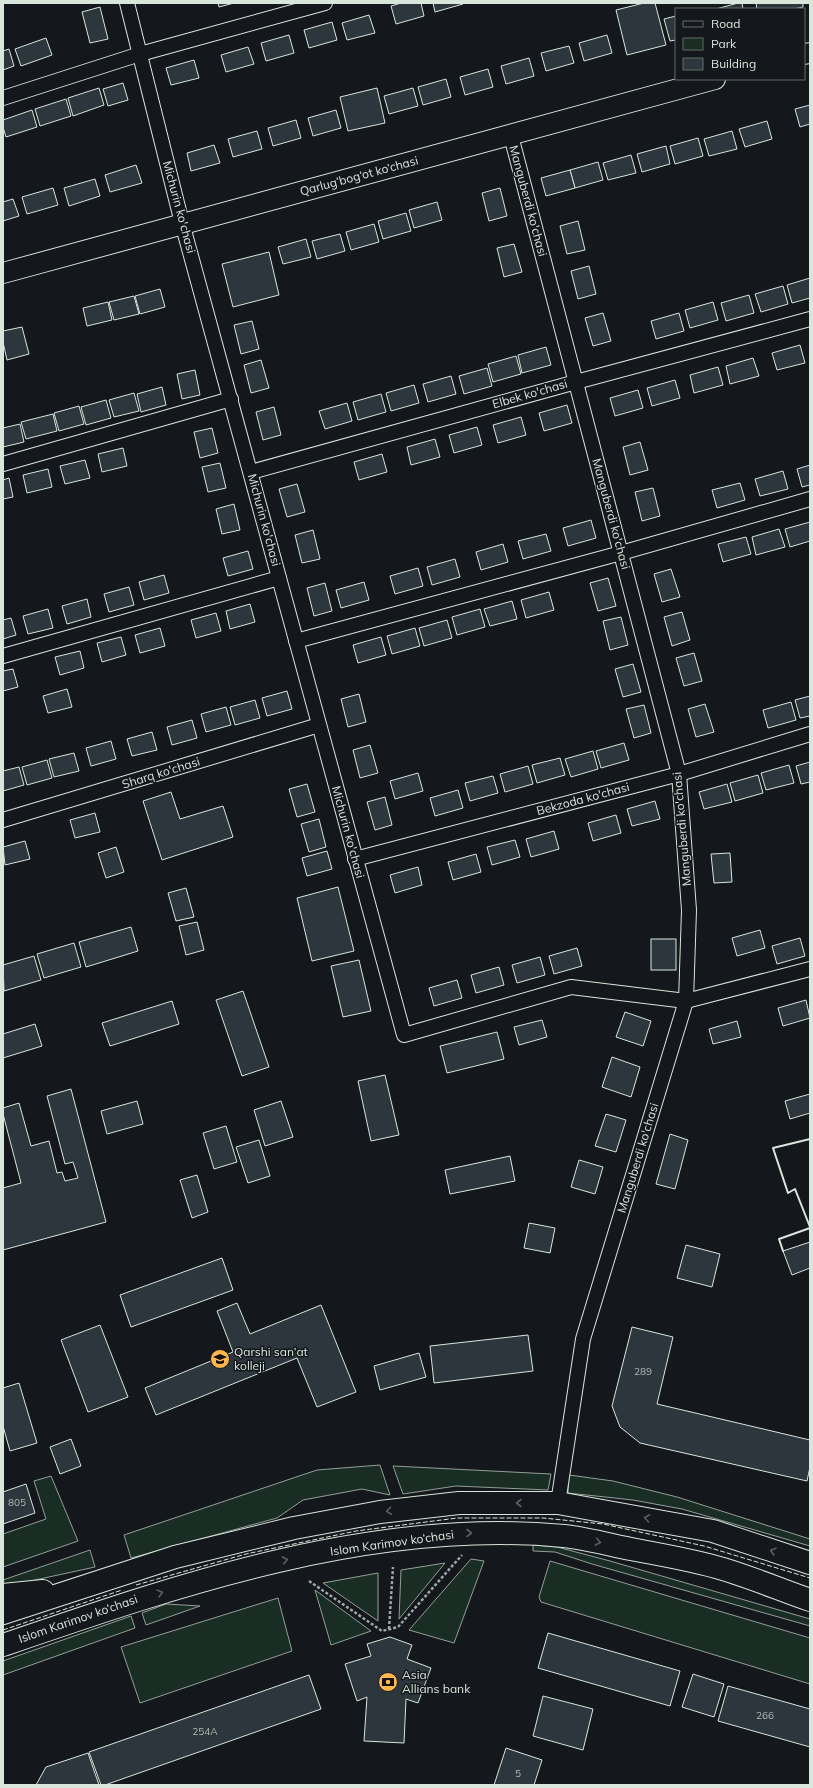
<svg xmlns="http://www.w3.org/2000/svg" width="813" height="1788" viewBox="0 0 813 1788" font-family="Mulish,sans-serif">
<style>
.green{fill:#1a2d24;stroke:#939e99}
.building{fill:#2c363c;stroke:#d8e6dc}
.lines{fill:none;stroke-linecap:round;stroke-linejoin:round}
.minor-casing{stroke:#d8e6dc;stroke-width:16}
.secondary-casing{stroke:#d8e6dc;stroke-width:22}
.primary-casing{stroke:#d8e6dc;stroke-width:24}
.path{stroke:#9da8a2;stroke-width:2.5;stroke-dasharray:3 2;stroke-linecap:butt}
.minor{stroke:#14181c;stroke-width:14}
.secondary{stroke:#14181c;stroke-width:20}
.primary{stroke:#14181c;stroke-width:22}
.fence{stroke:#d8e6dc;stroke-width:1;stroke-dasharray:5 2;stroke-linecap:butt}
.wall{stroke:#d8e6dc;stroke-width:2}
.oneway{stroke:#59605f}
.labels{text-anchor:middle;stroke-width:3;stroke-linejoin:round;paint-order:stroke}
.number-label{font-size:10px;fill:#adbab4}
.street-label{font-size:12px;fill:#d8e6dc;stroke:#14181c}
.poi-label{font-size:12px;fill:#d8e6dc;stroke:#14181c;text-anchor:start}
</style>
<rect width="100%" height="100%" fill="#14181c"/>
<!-- green -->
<g class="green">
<path d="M380,1465l10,30 -28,-6 -59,11 -26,18 -146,40 -7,-23 193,-65z"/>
<path d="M393,1466l158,8 -3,16 -92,-4 -53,8z"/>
<path d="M569,1475l44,6 64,16 133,42v7l-128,-37 -49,-9 -65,-7z"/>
<path d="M51,1476l27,65 -75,26v-33l43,-15 -12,-38z"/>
<path d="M533,1545l24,2 53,14 200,58v7l-218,-62 -37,-12 -22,-1z"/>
<path d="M90,1550l5,17 -83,18 -9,-1v-4z"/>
<path d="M471,1559l13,2 -30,82 -45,-13z"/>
<path d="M550,1561l260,77v46l-269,-82 -2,-5z"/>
<path d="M445,1563l-46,56 2,-49z"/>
<path d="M378,1573v48l-55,-38z"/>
<path d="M315,1590l56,41 -40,14z"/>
<path d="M278,1598l14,53 -152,52 -19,-56z"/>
<path d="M166,1604l34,2 -54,19 -4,-12z"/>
<path d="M131,1616l4,12 -132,47v-14z"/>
</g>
<!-- building -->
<g class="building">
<path d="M218,3h16l-15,4z"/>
<path d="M401,3h20l3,13 -28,8 -5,-18z"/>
<path d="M433,3h30v1l-28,8z"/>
<path d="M644,3h11l11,42 -39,10 -11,-45z"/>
<path d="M738,3h4l1,6h-27z"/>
<path d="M756,3h47v4l-9,2h-37z"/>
<path d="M100,7l8,32 -18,4 -8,-31z"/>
<path d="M369,15l6,18 -28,7 -5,-17z"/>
<path d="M676,16v24l-6,1 -6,-22z"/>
<path d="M332,22l5,18 -28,8 -5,-18z"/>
<path d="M289,35l5,18 -28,8 -5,-18z"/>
<path d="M607,35l5,18 -28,8 -5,-18z"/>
<path d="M46,38l6,17 -31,11 -6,-17z"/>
<path d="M569,46l5,17 -28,8 -5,-18z"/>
<path d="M248,47l6,17 -28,8 -5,-17z"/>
<path d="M9,49l5,17 -11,4v-19z"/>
<path d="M529,58l5,18 -28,8 -5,-18z"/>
<path d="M194,60l5,18 -28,7 -5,-17z"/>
<path d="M488,69l5,18 -28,8 -5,-18z"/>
<path d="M446,79l5,18 -28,8 -5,-18z"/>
<path d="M123,83l5,17 -20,6 -5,-17z"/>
<path d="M99,88l5,17 -31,11 -5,-18z"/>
<path d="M377,88l8,35 -37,8 -8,-34z"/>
<path d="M413,88l5,18 -29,8 -5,-18z"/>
<path d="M66,99l5,17 -31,10 -5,-17z"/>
<path d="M810,105v19l-10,3 -5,-18z"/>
<path d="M32,110l5,17 -31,10 -3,-10v-7z"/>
<path d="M336,110l5,18 -28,8 -5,-18z"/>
<path d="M296,120l5,18 -28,8 -5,-18z"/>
<path d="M767,121l5,18 -27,8 -6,-18z"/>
<path d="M257,131l5,18 -29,8 -5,-18z"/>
<path d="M732,131l5,18 -28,7 -5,-17z"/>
<path d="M698,138l5,18 -28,8 -5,-18z"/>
<path d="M214,145l6,18 -29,8 -4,-18z"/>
<path d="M666,146l4,18 -28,8 -5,-18z"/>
<path d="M631,155l5,18 -28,7 -5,-17z"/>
<path d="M598,162l5,18 -28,8 -5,-18z"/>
<path d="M136,165l6,18 -32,9 -5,-17z"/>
<path d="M570,170l5,18 -29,8 -5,-18z"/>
<path d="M95,179l5,17 -31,10 -5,-18z"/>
<path d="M53,188l5,17 -31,9 -5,-17z"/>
<path d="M500,188l7,28 -18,5 -7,-28z"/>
<path d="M13,199l6,17 -16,5v-19z"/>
<path d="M437,202l5,18 -28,8 -5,-18z"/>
<path d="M406,213l5,18 -28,8 -5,-18z"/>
<path d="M578,221l7,29 -18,4 -7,-28z"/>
<path d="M374,224l5,18 -28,8 -5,-18z"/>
<path d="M340,234l5,17 -28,8 -5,-18z"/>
<path d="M306,239l5,18 -28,7 -5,-17z"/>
<path d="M514,244l8,28 -18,5 -7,-29z"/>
<path d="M269,252l10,43 -46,12 -11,-43z"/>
<path d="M589,266l7,28 -18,5 -7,-28z"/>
<path d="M810,278v20l-18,5 -5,-18z"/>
<path d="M783,286l5,18 -27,8 -6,-18z"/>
<path d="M160,289l5,18 -25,7 -5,-18z"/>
<path d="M749,295l5,18 -28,8 -5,-18z"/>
<path d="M134,296l5,18 -25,6 -5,-18z"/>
<path d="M108,302l4,18 -25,6 -4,-18z"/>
<path d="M713,302l5,18 -28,8 -5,-18z"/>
<path d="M603,313l8,28 -18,5 -8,-28z"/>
<path d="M679,313l5,18 -28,8 -5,-18z"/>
<path d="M252,321l7,28 -18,5 -7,-29z"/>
<path d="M22,327l7,27 -22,6 -4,-18v-11z"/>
<path d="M800,345l5,18 -28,7 -5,-17z"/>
<path d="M546,347l5,18 -29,8 -4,-18z"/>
<path d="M516,356l5,18 -28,8 -5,-18z"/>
<path d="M753,358l6,18 -29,8 -4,-18z"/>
<path d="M261,360l8,28 -18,5 -7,-28z"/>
<path d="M718,367l5,18 -29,8 -4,-18z"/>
<path d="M487,368l5,18 -28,8 -5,-18z"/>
<path d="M195,370l5,25 -18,4 -5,-25z"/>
<path d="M451,376l5,18 -28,8 -5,-18z"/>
<path d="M675,380l5,18 -28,8 -5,-18z"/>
<path d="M414,385l5,18 -28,8 -5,-18z"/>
<path d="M162,387l4,18 -25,7 -4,-18z"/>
<path d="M638,390l5,18 -28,8 -5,-18z"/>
<path d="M134,393l5,18 -25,6 -5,-17z"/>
<path d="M381,394l5,18 -28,8 -5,-18z"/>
<path d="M106,400l5,18 -25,7 -5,-18z"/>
<path d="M347,403l5,18 -27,8 -6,-18z"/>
<path d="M567,405l5,18 -28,8 -5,-18z"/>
<path d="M79,406l5,18 -25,7 -5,-18z"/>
<path d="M274,407l7,28 -18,5 -7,-28z"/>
<path d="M53,414l4,17 -31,8 -5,-17z"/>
<path d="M521,417l5,18 -28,8 -5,-18z"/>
<path d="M20,424l4,18 -21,5v-19z"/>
<path d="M477,427l5,18 -28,8 -5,-18z"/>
<path d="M212,428l6,25 -18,5 -6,-26z"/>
<path d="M435,439l5,18 -29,8 -4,-18z"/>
<path d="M640,442l8,28 -18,5 -7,-28z"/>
<path d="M123,448l4,18 -25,6 -4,-18z"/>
<path d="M382,454l5,18 -28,8 -5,-18z"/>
<path d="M85,460l5,18 -25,6 -5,-18z"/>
<path d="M220,463l6,25 -18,4 -6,-25z"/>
<path d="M810,465v20l-8,2 -5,-18z"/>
<path d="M48,469l4,18 -25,6 -4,-18z"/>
<path d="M783,471l5,18 -28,7 -5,-17z"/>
<path d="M9,478l4,19 -10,2v-19z"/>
<path d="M740,483l5,17 -28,8 -5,-18z"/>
<path d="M297,484l8,28 -18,5 -8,-28z"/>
<path d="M653,488l7,28 -18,5 -7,-29z"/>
<path d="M234,504l6,26 -18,4 -6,-25z"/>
<path d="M591,520l5,18 -28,8 -5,-18z"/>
<path d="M810,522v19l-20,6 -5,-18z"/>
<path d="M779,529l6,18 -29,8 -4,-18z"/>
<path d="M313,530l7,29 -18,4 -7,-28z"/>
<path d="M546,534l5,17 -28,8 -5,-18z"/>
<path d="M746,537l5,17 -28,8 -5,-18z"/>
<path d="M503,544l5,18 -27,8 -5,-18z"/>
<path d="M248,551l5,18 -25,7 -5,-18z"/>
<path d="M455,559l5,18 -28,8 -5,-18z"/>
<path d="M418,568l5,18 -28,8 -5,-18z"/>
<path d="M671,569l9,28 -18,5 -8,-28z"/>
<path d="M164,575l5,18 -25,7 -5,-18z"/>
<path d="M608,578l8,28 -18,5 -8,-28z"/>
<path d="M364,582l5,18 -28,8 -5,-18z"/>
<path d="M325,583l7,28 -18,5 -7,-28z"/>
<path d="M129,587l5,18 -25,7 -5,-18z"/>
<path d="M549,592l5,18 -28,8 -5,-18z"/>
<path d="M87,599l4,18 -24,7 -5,-18z"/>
<path d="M512,601l5,18 -27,7 -6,-17z"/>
<path d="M250,604l5,18 -25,7 -4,-18z"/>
<path d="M48,609l5,19 -25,6 -5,-18z"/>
<path d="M480,609l5,18 -28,8 -5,-18z"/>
<path d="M682,612l8,28 -18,6 -8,-29z"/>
<path d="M216,613l5,18 -25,7 -5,-18z"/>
<path d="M621,617l7,28 -18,5 -7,-29z"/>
<path d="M11,618l5,17 -13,4v-19z"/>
<path d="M447,620l5,18 -28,8 -5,-18z"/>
<path d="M160,628l5,18 -25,7 -5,-18z"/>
<path d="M415,628l5,18 -28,8 -5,-18z"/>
<path d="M121,637l5,18 -24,7 -5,-19z"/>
<path d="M381,637l5,18 -28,8 -5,-18z"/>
<path d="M80,651l4,17 -24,7 -5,-18z"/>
<path d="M694,653l8,28 -18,5 -8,-28z"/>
<path d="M633,664l8,28 -18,5 -8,-28z"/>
<path d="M13,669l5,18 -15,4v-20z"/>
<path d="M67,689l5,18 -24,6 -5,-17z"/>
<path d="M287,691l5,18 -25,7 -5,-18z"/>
<path d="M359,694l7,28 -18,5 -7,-28z"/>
<path d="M810,696v20l-10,2 -5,-18z"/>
<path d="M255,700l5,18 -25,7 -5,-18z"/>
<path d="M791,702l5,18 -28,8 -5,-18z"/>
<path d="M705,704l9,28 -18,5 -8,-28z"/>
<path d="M644,705l7,28 -17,5 -8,-29z"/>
<path d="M226,707l5,18 -25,7 -5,-18z"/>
<path d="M192,720l5,18 -25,7 -5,-18z"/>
<path d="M152,732l5,18 -25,6 -5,-17z"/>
<path d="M111,741l5,18 -25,7 -5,-18z"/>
<path d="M624,743l5,17 -28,8 -5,-17z"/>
<path d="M370,745l8,28 -18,5 -7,-28z"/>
<path d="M593,751l5,18 -27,8 -6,-18z"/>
<path d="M74,753l5,18 -25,6 -5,-18z"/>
<path d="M560,758l5,17 -28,8 -5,-18z"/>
<path d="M47,760l5,18 -25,7 -5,-18z"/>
<path d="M810,762v20l-9,2 -5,-18z"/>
<path d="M789,765l5,18 -28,7 -5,-17z"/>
<path d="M528,766l5,18 -28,8 -5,-18z"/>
<path d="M19,767l5,18 -21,6v-20z"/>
<path d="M418,773l5,18 -28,8 -5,-18z"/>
<path d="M758,775l5,18 -28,8 -5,-18z"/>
<path d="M493,776l5,17 -28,8 -5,-18z"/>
<path d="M307,784l8,28 -18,5 -8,-28z"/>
<path d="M727,784l5,18 -28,7 -5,-17z"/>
<path d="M458,790l5,18 -28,8 -5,-18z"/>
<path d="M171,792l9,27 43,-13 10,31 -71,23 -19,-59z"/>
<path d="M385,797l7,28 -17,5 -8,-28z"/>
<path d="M655,801l5,18 -28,7 -5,-17z"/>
<path d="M95,813l5,19 -25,6 -5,-18z"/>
<path d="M616,815l5,18 -28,8 -5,-18z"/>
<path d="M319,819l7,28 -17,5 -8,-28z"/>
<path d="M554,831l5,18 -28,8 -5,-18z"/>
<path d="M515,840l5,17 -28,8 -5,-18z"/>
<path d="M25,841l5,18 -25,6 -2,-18z"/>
<path d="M116,847l8,25 -18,6 -8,-25z"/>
<path d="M327,851l5,18 -25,7 -5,-18z"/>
<path d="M730,853l2,29 -18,1 -3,-29z"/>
<path d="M476,854l5,18 -28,8 -5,-18z"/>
<path d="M418,867l4,18 -27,8 -5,-18z"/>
<path d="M338,887l16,64 -42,10 -15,-63z"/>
<path d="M186,888l8,29 -18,4 -8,-28z"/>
<path d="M197,922l7,28 -18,5 -7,-29z"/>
<path d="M131,927l7,24 -52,16 -7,-25z"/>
<path d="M760,930l5,18 -28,8 -5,-18z"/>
<path d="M800,938l5,18 -28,8 -5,-18z"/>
<rect x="651" y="939" width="25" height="31"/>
<path d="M74,943l7,24 -37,11 -7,-24z"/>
<path d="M577,948l5,18 -28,8 -5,-18z"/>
<path d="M34,956l7,24 -37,11 -1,-26z"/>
<path d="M540,957l5,18 -28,8 -5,-18z"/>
<path d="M359,960l12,51 -28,6 -12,-51z"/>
<path d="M499,967l5,18 -28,8 -5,-18z"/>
<path d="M457,980l5,18 -28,8 -5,-18z"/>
<path d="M243,991l26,76 -27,9 -26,-76z"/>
<path d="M806,1000l4,18 -27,8 -5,-18z"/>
<path d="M172,1001l7,23 -69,22 -8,-23z"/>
<path d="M625,1012l26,9 -8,25 -27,-9z"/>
<path d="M542,1020l5,17 -28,8 -5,-18z"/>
<path d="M737,1021l4,16 -28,7 -4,-15z"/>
<path d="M35,1024l7,22 -39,12v-24z"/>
<path d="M497,1032l7,27 -57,14 -7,-27z"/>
<path d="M612,1057l28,10 -9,30 -29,-10z"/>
<path d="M385,1075l14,60 -28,6 -13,-60z"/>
<path d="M71,1089l35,133 -103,28v-62l18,-5 -18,-69v-6l16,-5 12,43 18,-5 8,32 5,-1 3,9 13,-3 -5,-16 -8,2 -18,-68z"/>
<path d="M810,1094v19l-20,6 -5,-18z"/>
<path d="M137,1101l6,23 -36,10 -6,-23z"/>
<path d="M281,1101l12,36 -28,9 -11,-36z"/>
<path d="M606,1114l20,6 -10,32 -21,-6z"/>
<path d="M226,1126l11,36 -23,7 -11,-36z"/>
<path d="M670,1134l18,6 -13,49 -19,-5z"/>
<path d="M259,1140l11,36 -22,7 -12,-36z"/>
<path d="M510,1156l5,25 -65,13 -5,-24z"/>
<path d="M579,1160l24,7 -8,27 -24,-7z"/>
<path d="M197,1175l11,37 -16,6 -12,-38z"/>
<path d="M529,1223l26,5 -5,25 -26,-5z"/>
<path d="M810,1242v26l-18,7 -9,-24z"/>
<path d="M686,1245l34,9 -8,33 -35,-9z"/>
<path d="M222,1258l11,32 -102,37 -11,-32z"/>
<path d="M237,1303l13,31 71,-29 35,87 -39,15 -20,-49 -141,57 -11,-27 88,-36 -16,-41z"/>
<path d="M100,1325l28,72 -40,15 -27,-72z"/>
<path d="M632,1327l41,10 -16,67 153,36v27l-3,14 -167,-38 -20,-16 -8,-21z"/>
<path d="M528,1335l5,36 -99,12 -4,-37z"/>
<path d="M419,1353l7,24 -46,13 -6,-24z"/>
<path d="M19,1383l18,60 -27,8 -7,-25v-38z"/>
<path d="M71,1439l10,27 -21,8 -10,-27z"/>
<path d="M26,1484l9,29 -32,11v-32z"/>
<path d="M548,1633l132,38 -10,35 -132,-38z"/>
<path d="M390,1637l22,8 -5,14 24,9 -13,35 -12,-4 -2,44 -40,-2 3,-44 -10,4 -12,-37 26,-8 -4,-12z"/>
<path d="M693,1674l31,10 -10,33 -32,-10z"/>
<path d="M309,1675l12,34 -216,76h-4l-12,-33z"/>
<path d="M728,1686l82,23v38l-92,-26z"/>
<path d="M543,1696l50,13 -10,41 -50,-14z"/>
<path d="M506,1748l36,12 -8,25h-40z"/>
<path d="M88,1753l11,32h-63l10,-18z"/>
</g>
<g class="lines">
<!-- minor casing -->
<g class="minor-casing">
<g id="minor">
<path d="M127,3l55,220 222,812 167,-48 115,14 124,-32"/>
<path d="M3,98l137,-44 185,-51"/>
<path d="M511,136l168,638 10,136 -3,91 -103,338 -25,164"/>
<path d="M3,464l228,-65"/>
<path d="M251,472l325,-90 234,-63"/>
<path d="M296,641l325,-88 189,-54"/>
<path d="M3,656l276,-78"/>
<path d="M3,820l316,-95"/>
<path d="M355,859l324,-85 131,-40"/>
</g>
</g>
<!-- secondary casing -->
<g class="secondary-casing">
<g id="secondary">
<path d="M804,54l6,-1"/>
<path d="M3,273l712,-194"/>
</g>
</g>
<!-- primary casing -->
<g class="primary-casing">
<g id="primary">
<path d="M3,1595l40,-4"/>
<path d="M3,1613l172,-56 119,-29 86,-16 79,-9h99l155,28 97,32"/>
<path d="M3,1645c178,-61 370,-127 561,-109 19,2 39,7 57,11 34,7 69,12 102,22 30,9 58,21 87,31"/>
</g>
</g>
<!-- path -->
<g class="path">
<path d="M309,1581l73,50 16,-4 64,-72"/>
<path d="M389,1629l4,-62"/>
</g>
<!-- minor -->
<use href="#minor" class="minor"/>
<!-- secondary -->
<use href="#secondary" class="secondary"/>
<!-- primary -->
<use href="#primary" class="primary"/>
<!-- fence -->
<g class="fence">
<path d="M136,1585l110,-31 110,-23 101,-13h86l60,6 101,22 106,32"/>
<path d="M3,1630l119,-40"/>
</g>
<!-- wall -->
<g class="wall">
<path d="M810,1139l-37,9 15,45 7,-4 15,38"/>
<path d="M783,1251l-4,-12 31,-11"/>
</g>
</g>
<!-- one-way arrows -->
<defs><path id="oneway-chevron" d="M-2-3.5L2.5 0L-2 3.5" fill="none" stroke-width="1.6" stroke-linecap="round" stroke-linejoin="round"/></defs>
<g class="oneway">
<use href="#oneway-chevron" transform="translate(519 1503) rotate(-180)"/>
<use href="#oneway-chevron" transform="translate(389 1511) rotate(173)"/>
<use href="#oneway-chevron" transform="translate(647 1518) rotate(-170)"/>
<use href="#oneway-chevron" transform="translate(469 1533)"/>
<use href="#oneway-chevron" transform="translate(598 1542) rotate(11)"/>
<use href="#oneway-chevron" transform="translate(773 1551) rotate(-162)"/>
<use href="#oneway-chevron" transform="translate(285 1560) rotate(-11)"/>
<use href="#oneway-chevron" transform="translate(160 1593) rotate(-15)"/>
</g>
<!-- icons -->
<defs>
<g id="university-disc" transform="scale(1)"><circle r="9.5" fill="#ffb74d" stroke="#14181c"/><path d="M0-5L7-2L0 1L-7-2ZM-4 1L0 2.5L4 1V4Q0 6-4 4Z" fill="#111"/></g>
<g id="bank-disc" transform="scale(1)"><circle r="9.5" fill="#ffb74d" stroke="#14181c"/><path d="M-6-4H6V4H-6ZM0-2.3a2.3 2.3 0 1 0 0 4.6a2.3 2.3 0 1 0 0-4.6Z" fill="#111"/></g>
</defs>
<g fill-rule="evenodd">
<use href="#university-disc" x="220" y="1359"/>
<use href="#bank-disc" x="388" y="1682"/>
</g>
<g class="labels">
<!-- number labels -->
<g class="number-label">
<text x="643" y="1375">289</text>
<text x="17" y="1506">805</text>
<text x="765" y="1719">266</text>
<text x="205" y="1735">254A</text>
<text x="518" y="1777">5</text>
</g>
<!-- street labels -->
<g class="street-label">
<text transform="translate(359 176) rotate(-15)" y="4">Qarlug‘bog‘ot ko‘chasi</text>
<text transform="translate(528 201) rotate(75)" y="4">Manguberdi ko'chasi</text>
<text transform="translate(179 207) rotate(75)" y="4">Michurin ko'chasi</text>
<text transform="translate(530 394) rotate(-16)" y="4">Elbek ko'chasi</text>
<text transform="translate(611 514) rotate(75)" y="4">Manguberdi ko'chasi</text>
<text transform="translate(264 520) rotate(75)" y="4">Michurin ko'chasi</text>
<text transform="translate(161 773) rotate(-17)" y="4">Sharq ko'chasi</text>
<text transform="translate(583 799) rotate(-15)" y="4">Bekzoda ko'chasi</text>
<text transform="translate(682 829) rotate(-95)" y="4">Manguberdi ko'chasi</text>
<text transform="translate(348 832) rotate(75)" y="4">Michurin ko'chasi</text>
<text transform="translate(638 1158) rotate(-73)" y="4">Manguberdi ko'chasi</text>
<text transform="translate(392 1543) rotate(-8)" y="4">Islom Karimov ko‘chasi</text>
<text transform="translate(78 1619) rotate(-19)" y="4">Islom Karimov ko‘chasi</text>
</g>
<!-- poi labels -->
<g class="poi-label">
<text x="234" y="1356">Qarshi san’at<tspan x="234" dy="14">kolleji</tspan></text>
<text x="402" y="1679">Asia<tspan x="402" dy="14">Allians bank</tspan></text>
</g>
</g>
<!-- border -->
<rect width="813" height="1788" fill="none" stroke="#d8e6dc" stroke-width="8"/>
<!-- legend -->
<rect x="675" y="8" width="130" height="72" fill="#14181c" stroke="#626a69"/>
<rect x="683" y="21" width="20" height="6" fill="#14181c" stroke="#626a69"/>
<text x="711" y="28" font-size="12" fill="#d8e6dc">Road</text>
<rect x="683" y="38" width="20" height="12" fill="#1a2d24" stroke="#626a69"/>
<text x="711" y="48" font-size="12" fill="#d8e6dc">Park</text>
<rect x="683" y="58" width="20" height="12" fill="#2c363c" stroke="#626a69"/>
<text x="711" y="68" font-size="12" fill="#d8e6dc">Building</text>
</svg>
